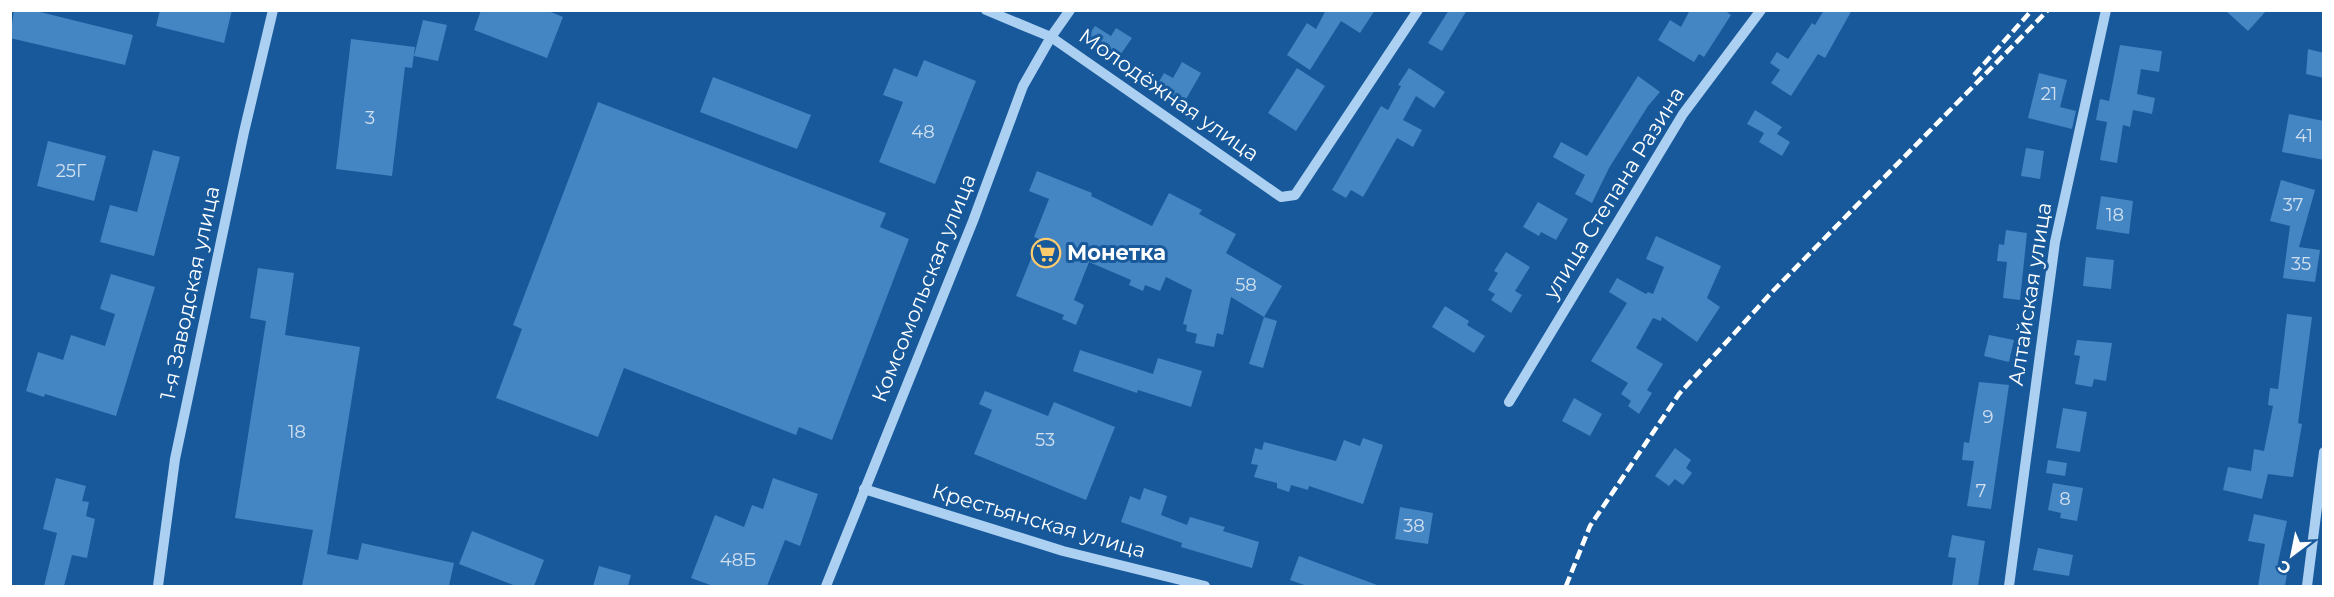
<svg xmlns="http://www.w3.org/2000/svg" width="2334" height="597" viewBox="0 0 2334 597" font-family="Montserrat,sans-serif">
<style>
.building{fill:#4485c3}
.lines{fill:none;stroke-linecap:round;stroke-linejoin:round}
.minor{stroke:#acd0f2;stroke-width:10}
.rail{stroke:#fff;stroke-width:4.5;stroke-dasharray:10 4.5;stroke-linecap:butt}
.labels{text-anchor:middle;stroke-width:6;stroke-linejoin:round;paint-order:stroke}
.number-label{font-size:18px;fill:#d0e0f0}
.street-label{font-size:21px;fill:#fff;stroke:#17599a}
.poi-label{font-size:21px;font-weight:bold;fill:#fff;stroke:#17599a;text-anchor:start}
</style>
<rect width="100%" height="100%" fill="#17599a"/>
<!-- building -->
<g class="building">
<path d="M14,10h18l101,25 -8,30 -115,-27z"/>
<path d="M160,10h72l-8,33 -68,-17z"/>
<path d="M481,10h65l17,7 -16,41 -73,-28z"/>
<path d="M1326,10h49l-15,23 -19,-12 -31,49 -23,-15 20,-32 9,6z"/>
<path d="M1449,10h18l-25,41 -14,-8z"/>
<path d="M1690,10h34l7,5 -27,42 -5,-3 -5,8 -36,-22 12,-20 11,7z"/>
<path d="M1824,10h28l-27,48 -7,-4 -27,42 -20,-13 9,-13 -10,-7 7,-11 11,7 24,-36 3,2z"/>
<path d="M2225,10h42l-19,21z"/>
<path d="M423,20l24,5 -9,36 -24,-5z"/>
<path d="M1095,26l16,10 5,-8 16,10 -16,23 -30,-21z"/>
<path d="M351,39l64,8 -3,21 -7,-1 -13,109 -56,-7z"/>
<path d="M2120,45l42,6 -3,21 -18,-3 -4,25 18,4 -3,16 -19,-4 -3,17 -7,-2 -6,38 -17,-3 7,-38 -11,-2 4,-21 9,2z"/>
<path d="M2308,49l16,4v25l-18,-4z"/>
<path d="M924,60l52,21 -41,103 -56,-22 24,-60 -20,-7 11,-27 23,9z"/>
<path d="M1182,62l19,11 -20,35 -28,-16 11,-19 9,5z"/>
<path d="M1297,68l28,18 -29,45 -28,-18z"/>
<path d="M1409,68l36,24 -11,16 -18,-12 -13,24 19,10 -9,17 -16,-9 -34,59 -12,-7 -5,8 -14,-8 49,-84 7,4 13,-24 -3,-1z"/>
<path d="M2039,73l28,7 -7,27 16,4 -4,18 -44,-11z"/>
<path d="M1638,76l22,16 -12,14 -39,62 -17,35 -17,-9 10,-19 -32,-18 8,-15 26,14z"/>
<path d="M713,77l98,38 -14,34 -97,-37z"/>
<path d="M598,102l288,111 -6,14 29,12 -77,201 -33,-13 -3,8 -172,-67 -26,69 -102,-39 26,-69 -9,-4z"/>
<path d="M1755,110l27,17 -5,7 13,8 -8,14 -23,-14 5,-9 -17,-9z"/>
<path d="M2289,114l35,7v39l-42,-8z"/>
<path d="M48,141l58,15 -12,45 -57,-15z"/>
<path d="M2026,148l18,3 -4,28 -19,-3z"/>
<path d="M153,150l27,7 -26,99 -54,-14 10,-37 27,7z"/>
<path d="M1037,171l55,22 -1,3 61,30 17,-33 33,17 -3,4 37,20 -10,19 56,33 -18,31 -33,-20 -8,38 -6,-2 -3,14 -19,-4 2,-9 -11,-3 1,-6 -4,-1 9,-34 -26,-13 -6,14 -15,-6 -2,6 -14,-6 2,-5 -42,-18 -15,38 10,5 -8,20 -14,-6 2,-4 -48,-19 23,-57 -5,-2 15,-38 -20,-8z"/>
<path d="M2281,180l34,10 -16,57 21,3 -5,32 -32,-4 7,-52 -20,-5z"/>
<path d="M2101,196l32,5 -4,33 -33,-5z"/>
<path d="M1538,202l30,17 -12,21 -15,-8 -2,4 -16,-9z"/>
<path d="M2006,230l21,3 -7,67 -17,-2 4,-36 -10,-1 2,-17 5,1z"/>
<path d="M1656,236l65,30 -14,32 13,9 -23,35 -35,-25 -1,4 -8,-3 -17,30 27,16 -16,26 5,3 -13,21 -11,-8 3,-5 -10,-7 7,-11 -37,-22 36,-58 -18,-11 8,-14 29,16 2,-2 5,2 11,-27 -18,-8z"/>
<path d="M1506,252l24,15 -15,24 7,4 -11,18 -20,-13 4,-6 -7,-4 10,-17 -4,-2z"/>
<path d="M2086,257l28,3 -3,29 -28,-3z"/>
<path d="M258,268l36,5 -9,62 75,12 -33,207 31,6 4,-17 92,20 -5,23h-147l11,-56 -78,-12 31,-197 -16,-3z"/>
<path d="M111,274l44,13 -39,129 -71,-22 -1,3 -18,-6 12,-39 25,8 8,-25 34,11 10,-32 -15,-5z"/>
<path d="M1445,306l24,15 -2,4 18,11 -11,17 -42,-26z"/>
<path d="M2287,314l25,3 -14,106 4,1 -9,53 -25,-3 -6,25 -39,-9 5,-23 23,4 3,-22 10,2 9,-45 -5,-1 2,-17 8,1z"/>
<path d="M1264,317l13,4 -14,47 -14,-4z"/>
<path d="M1989,335l25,5 -5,22 -25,-6z"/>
<path d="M2077,340l35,3 -6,38 -12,-2 -2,8 -17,-3 5,-28 -6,-1z"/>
<path d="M1080,350l73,24 5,-16 44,13 -11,36 -53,-17 -1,3 -64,-22z"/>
<path d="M1979,382l30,3 -18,124 -24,-3 7,-45 -12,-1 2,-18 5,1z"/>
<path d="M985,391l63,25 6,-14 61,25 -29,73 -112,-46 18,-44 -13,-6z"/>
<path d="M1574,398l28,16 -12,22 -28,-15z"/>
<path d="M2063,408l24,4 -7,40 -24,-4z"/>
<path d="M1363,438l20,7 -20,59 -54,-18 -1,4 -17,-5 -2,7 -12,-4v-5l-23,-6 4,-12 -7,-1 4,-16 7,2 2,-8 72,19 8,-21 16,6z"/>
<path d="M1675,448l16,12 -5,8 6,5 -9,12 -8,-6 -6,7 -14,-10z"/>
<path d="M2048,460l19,3 -2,13 -19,-3z"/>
<path d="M56,478l30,8 -4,15 7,1 -3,14 9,3 -8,39 -15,-3 -8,31h-20l13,-53 -14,-4z"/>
<path d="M773,478l45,16 -18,52 -15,-6 -18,46h-54l-22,-8 24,-63 29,12 8,-22 11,4z"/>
<path d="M2053,483l30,5 -6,33 -17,-3 1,-5 -13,-3z"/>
<path d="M1144,488l23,8 -6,19 26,10 3,-8 35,10 -2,4 36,11 -7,26 -71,-21 1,-4 -61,-21 9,-26 10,4z"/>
<path d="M1400,507l33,6 -5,31 -33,-5z"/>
<path d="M2254,514l33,7 -10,46 11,1 -3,18h-27l7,-42 -17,-3z"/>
<path d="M472,531l72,29 -10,26h-18l-57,-22z"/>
<path d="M1952,535l33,6 -7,45h-26l4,-28 -8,-1z"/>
<path d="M2038,548l35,7 -4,21 -36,-6z"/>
<path d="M1299,556l78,29 -1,1h-69l-17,-6z"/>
<path d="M599,566l32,9 -3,11h-35z"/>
</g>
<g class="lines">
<!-- minor -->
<g class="minor">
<path d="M986,10l65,27 230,160 14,-2 123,-185"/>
<path d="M1509,402l174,-288 78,-104"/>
<path d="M864,489l199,62 142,35"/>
<path d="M158,586l17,-127 69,-327 29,-122"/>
<path d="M826,586l147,-365 50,-135 28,-49 19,-27"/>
<path d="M2009,586l46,-344 51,-232"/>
<path d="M2307,586l17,-134"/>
</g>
<!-- rail -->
<g class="rail">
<path d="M1974,75l58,-65"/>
<path d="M1566,586l24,-60 89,-132 94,-103 275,-281"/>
</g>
</g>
<!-- icons -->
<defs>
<g id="supermarket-ring" transform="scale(1.5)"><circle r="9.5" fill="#17599a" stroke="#ffcb6d" stroke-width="1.5"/><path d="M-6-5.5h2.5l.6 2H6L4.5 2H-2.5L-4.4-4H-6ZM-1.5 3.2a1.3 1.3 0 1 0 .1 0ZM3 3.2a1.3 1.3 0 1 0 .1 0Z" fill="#ffcb6d"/></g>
</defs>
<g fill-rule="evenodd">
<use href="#supermarket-ring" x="1046" y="253"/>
</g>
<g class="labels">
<!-- number labels -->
<g class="number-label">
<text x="2049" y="100">21</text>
<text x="370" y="124">3</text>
<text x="923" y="138">48</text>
<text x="2304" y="142">41</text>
<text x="71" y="177">25Г</text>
<text x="2293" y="211">37</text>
<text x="2115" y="221">18</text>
<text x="2301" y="270">35</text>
<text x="1246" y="291">58</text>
<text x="1988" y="423">9</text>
<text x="297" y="438">18</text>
<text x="1045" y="446">53</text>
<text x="1981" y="497">7</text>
<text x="2065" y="505">8</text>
<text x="1414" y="532">38</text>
<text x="738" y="566">48Б</text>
</g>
<!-- street labels -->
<g class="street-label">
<text transform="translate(1169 95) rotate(35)" y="7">Молодёжная улица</text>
<text transform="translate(1614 193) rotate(-58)" y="7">улица Степана Разина</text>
<text transform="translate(924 288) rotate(-68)" y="7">Комсомольская улица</text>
<text transform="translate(190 293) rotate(-78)" y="7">1-я Заводская улица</text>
<text transform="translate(2030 294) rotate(-81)" y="7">Алтайская улица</text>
<text transform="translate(1039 521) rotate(16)" y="7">Крестьянская улица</text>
</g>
<!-- poi labels -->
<g class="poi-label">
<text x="1067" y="260">Монетка</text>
</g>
</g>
<!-- border -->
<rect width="2334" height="597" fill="none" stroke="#ffffff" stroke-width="24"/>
<!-- north arrow -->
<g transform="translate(2292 555) rotate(212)" stroke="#17599a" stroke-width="4.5" paint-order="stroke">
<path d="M0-4.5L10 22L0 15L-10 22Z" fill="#ffffff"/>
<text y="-9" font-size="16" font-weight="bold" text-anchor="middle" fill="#ffffff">С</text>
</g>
</svg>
